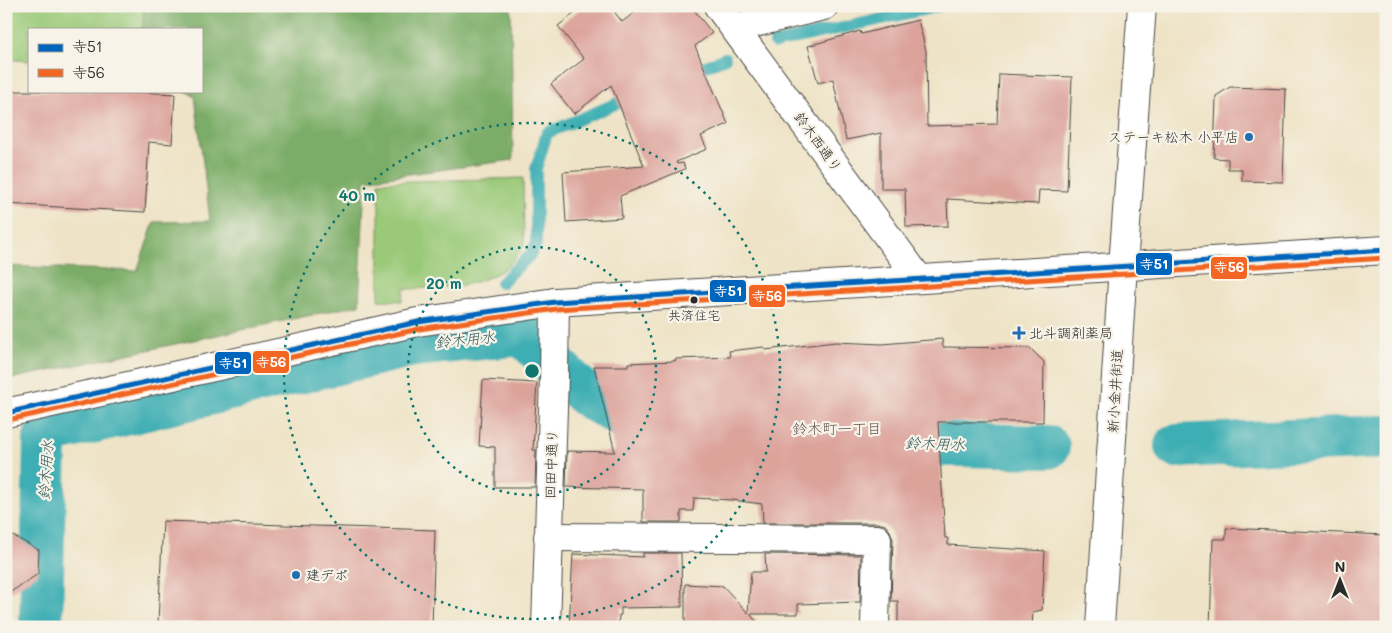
<svg xmlns="http://www.w3.org/2000/svg" width="1392" height="633" viewBox="0 0 1392 633" font-family="Mali,'Klee One',sans-serif">
<style>
.green{fill:#9ac978;stroke:#627a52}
.forest{fill:#7bad68;stroke:#536c4a}
.lines{fill:none;stroke-linecap:round;stroke-linejoin:round}
.stream{stroke:#3caeb4;stroke-width:12}
.canal{stroke:#3caeb4;stroke-width:44}
.building{fill:#dca39b}
.minor-casing{stroke:#484742;stroke-width:30}
.major-casing{stroke:#484742;stroke-width:30}
.minor{stroke:#fff;stroke-width:28}
.major{stroke:#fff;stroke-width:28}
.bus-1-casing{stroke:#f7f3e8;stroke-width:9}
.bus-2-casing{stroke:#f7f3e8;stroke-width:9}
.bus-1{stroke:#0065bd;stroke-width:5}
.bus-2{stroke:#f26522;stroke-width:5}
.ring{fill:none;stroke:#0f766e;stroke-width:2.5;stroke-dasharray:2.5 5}
.poi-dot{fill:#1f6fb2;stroke:#f7f3e8;stroke-width:2}
.bus-dot{fill:#2b2b2b;stroke:#f7f3e8;stroke-width:2}
.labels{text-anchor:middle;stroke-width:4.5;stroke-linejoin:round;paint-order:stroke}
.bus-label{font-size:13px;fill:#2b2b2b;stroke:#f7f3e8}
.poi-label{font-size:14px;fill:#2b2b2b;stroke:#f7f3e8;text-anchor:start}
.street-label{font-size:14px;fill:#2b2b2b;stroke:#f7f3e8}
.water-label{font-size:15px;font-style:italic;fill:#31595b;stroke:#f7f3e8}
.neighbourhood-label{font-size:15px;fill:#695552;stroke:#f7f3e8}
.centre{fill:#0f766e;stroke:#f7f3e8;stroke-width:2.5}
.ring-label{font-size:15px;text-anchor:middle;font-weight:bold;fill:#0f766e;stroke:#f7f3e8;stroke-width:4.5;stroke-linejoin:round;paint-order:stroke}
.line-badge{stroke:#f7f3e8;stroke-width:2}
.badge-label{font-size:14px;text-anchor:middle;font-weight:bold;fill:#fff}
</style>
<rect width="100%" height="100%" fill="#f7f3e8"/>
<filter id="ink" filterUnits="userSpaceOnUse"><feTurbulence type="fractalNoise" baseFrequency=".02" numOctaves="2"/><feDisplacementMap in="SourceGraphic" scale="10" xChannelSelector="R" yChannelSelector="G"/><feConvolveMatrix kernelMatrix="1 2 1 2 8 2 1 2 1" color-interpolation-filters="sRGB"/></filter>
<filter id="wash" filterUnits="userSpaceOnUse"><feTurbulence type="fractalNoise" baseFrequency=".0096" numOctaves="4" result="noise"/><feDisplacementMap in="SourceGraphic" scale="20" xChannelSelector="R" yChannelSelector="G"/><feGaussianBlur stdDeviation="1.12" result="paint"/><feColorMatrix in="noise" values="0 0 0 0 0 0 0 0 0 0 0 0 0 0 0 0 0 1.4 0 .05"/><feComposite in="paint" operator="in"/></filter>
<g filter="url(#wash)">
<rect width="100%" height="100%" fill="#eee3c6"/>
<!-- green -->
<g class="green">
<path d="M6,6h138l-1,23h-114v32l-23,-2z"/>
<path d="M523,178l1,68c-6,7 -12,18 -20,23 -29,20 -67,19 -100,20l-2,12 -23,-1v-118z"/>
</g>
<!-- forest -->
<path class="forest" d="M144,6h367l2,154 -148,20 -6,125 -353,75v-114l131,5 17,-49 56,-1 -15,-124 -9,-6h15v-62h-58z"/>
<g class="lines">
<!-- stream -->
<g class="stream">
<path d="M775,43l165,-37"/>
<path d="M689,73l36,-15"/>
<path d="M501,283l29,-28 6,-11v-75l11,-36 87,-37"/>
</g>
<!-- canal -->
<g class="canal">
<path d="M879,443l169,4"/>
<path d="M1176,446l210,-9"/>
<path d="M41,627l4,-189 4,-6 363,-87 110,-11 64,61 69,41"/>
</g>
</g>
<g id="blocks">
<!-- building -->
<g class="building">
<path d="M584,6h26l12,16 21,-16h48l21,27 -17,13 33,78 -27,12 6,13 -31,13 1,2 6,-1 2,6 -65,27 2,22 -56,4 -3,-50 81,-6 -33,-81 -37,29 -23,-30 33,-25 -26,-33z"/>
<path d="M918,20l8,31 1,75 70,-2 2,-50 73,3 -5,114 -28,-1 -1,14 -91,-5 1,27 -42,1 -1,-38h-24v-56l-35,7 -13,-61 -15,4 -10,-37 52,-15 1,3z"/>
<path d="M1230,87l56,2 -3,93 -41,-1v-12h-14v-10l-14,-1 2,-62z"/>
<path d="M6,91h115l54,3 -3,50 -23,-2 -4,70 -139,-8z"/>
<path d="M942,339l1,8 87,1 14,14 -1,60h-105l7,116h3v7l97,6 -3,59 -9,2 -1,15h-134v-26h-7l2,-62 -3,-8 -5,-6 -8,-2h-114l-1,-19 -30,-4 -38,-2 -1,13h-12v11h-38v-33l-77,-2 1,-36 48,1 -21,-86h34v-3l47,-2v-2l55,-2 -1,-6 35,-4 1,3 71,-8 46,2z"/>
<path d="M483,380l54,3 -4,67h3l-1,37h-40v-40l-16,-1z"/>
<path d="M163,521l272,9 -3,97h-80l-194,-5z"/>
<path d="M1226,528l160,7v92h-176l3,-88h13z"/>
<path d="M6,532l33,18 -1,24 -32,21z"/>
<path d="M643,553h38l1,54 -61,1v7h-2l-1,12h-49l4,-73 70,3z"/>
<path d="M765,554l96,1 -1,47 -62,2v10h-48l11,13h-76v-43l38,2 25,27 3,-41h15z"/>
</g>
</g>
</g>
<g filter="url(#ink)">
<use href="#blocks" fill-opacity="0" stroke="#484742" stroke-width="1"/>
<g class="lines">
<!-- minor casing -->
<g class="minor-casing">
<g id="minor">
<path d="M718,6l201,273"/>
<path d="M734,28l90,-22"/>
<path d="M548,537l329,2 -2,88"/>
<path d="M546,627l8,-250 1,-75"/>
</g>
</g>
<!-- major casing -->
<g class="major-casing">
<g id="major">
<path d="M6,413l412,-91 137,-20 831,-52"/>
<path d="M1100,627l23,-361 19,-260"/>
</g>
</g>
<!-- minor -->
<use href="#minor" class="minor"/>
<!-- major -->
<use href="#major" class="major"/>
<!-- bus-1 casing -->
<g class="bus-1-casing">
<path id="bus-1" d="M6,413l412,-91 137,-20 831,-52"/>
</g>
<!-- bus-2 casing -->
<g class="bus-2-casing">
<path id="bus-2" d="M8,420l411,-91 137,-20 830,-51"/>
</g>
<!-- bus-1 -->
<use href="#bus-1" class="bus-1"/>
<!-- bus-2 -->
<use href="#bus-2" class="bus-2"/>
</g>
</g>
<!-- distance rings -->
<g class="ring">
<circle cx="532" cy="371" r="124"/>
<circle cx="532" cy="371" r="248"/>
</g>
<!-- markers -->
<g class="poi-dot">
<circle cx="1249" cy="137" r="5"/>
<path d="M1016.5 325.5h5v5h5v5h-5v5h-5v-5h-5v-5h5z"/>
<circle cx="296" cy="575" r="5"/>
</g>
<circle class="bus-dot" cx="694" cy="300" r="4.5"/>
<g class="labels">
<!-- bus labels -->
<g class="bus-label">
<text x="694" y="320">共済住宅</text>
</g>
<!-- poi labels -->
<g class="poi-label">
<text x="1239" y="142" text-anchor="end">ステーキ松木 小平店</text>
<text x="1029" y="338">北斗調剤薬局</text>
<text x="306" y="580">建デポ</text>
</g>
<!-- street labels -->
<g class="street-label">
<text transform="translate(818 142) rotate(54)" y="5">鈴木西通り</text>
<text transform="translate(1115 391) rotate(-87)" y="5">新小金井街道</text>
<text transform="translate(551 464) rotate(-88)" y="5">回田中通り</text>
</g>
<!-- water labels -->
<g class="water-label">
<text transform="translate(465 340) rotate(-6)" y="5">鈴木用水</text>
<text transform="translate(935 444) rotate(2)" y="5">鈴木用水</text>
<text transform="translate(46 470) rotate(-86)" y="5">鈴木用水</text>
</g>
<!-- neighbourhood labels -->
<g class="neighbourhood-label">
<text x="837" y="434">鈴木町一丁目</text>
</g>
</g>
<circle cx="532" cy="371" r="8" class="centre"/>
<g class="ring-label">
<text x="357" y="201">40 m</text>
<text x="444" y="289">20 m</text>
</g>
<g class="line-badge">
<rect x="1135" y="252" width="38" height="24" rx="5" fill="#0065bd"/>
<rect x="1210" y="256" width="38" height="24" rx="5" fill="#f26522"/>
<rect x="709" y="279" width="38" height="24" rx="5" fill="#0065bd"/>
<rect x="748" y="284" width="38" height="24" rx="5" fill="#f26522"/>
<rect x="252" y="350" width="38" height="24" rx="5" fill="#f26522"/>
<rect x="214" y="351" width="38" height="24" rx="5" fill="#0065bd"/>
</g>
<g class="badge-label">
<text x="1154" y="269">寺51</text>
<text x="1229" y="272">寺56</text>
<text x="728" y="296">寺51</text>
<text x="767" y="301">寺56</text>
<text x="271" y="367">寺56</text>
<text x="233" y="368">寺51</text>
</g>
<!-- margin -->
<rect width="1392" height="633" fill="none" stroke="#f7f3e8" stroke-width="25"/>
<!-- legend -->
<rect x="28" y="28" width="175" height="65" fill="#f7f3e8" stroke="#a5a39c"/>
<rect x="38" y="44" width="25" height="8" fill="#0065bd" stroke="#a5a39c"/>
<text x="72" y="52" font-size="15" fill="#2b2b2b">寺51</text>
<rect x="38" y="69" width="25" height="8" fill="#f26522" stroke="#a5a39c"/>
<text x="72" y="78" font-size="15" fill="#2b2b2b">寺56</text>
<!-- north arrow -->
<g transform="translate(1340 580)" stroke="#f7f3e8" stroke-width="4" paint-order="stroke">
<path d="M0-4L9 19L0 12L-9 19Z" fill="#2b2b2b"/>
<text y="-8" font-size="14" font-weight="bold" text-anchor="middle" fill="#2b2b2b">N</text>
</g>
</svg>
